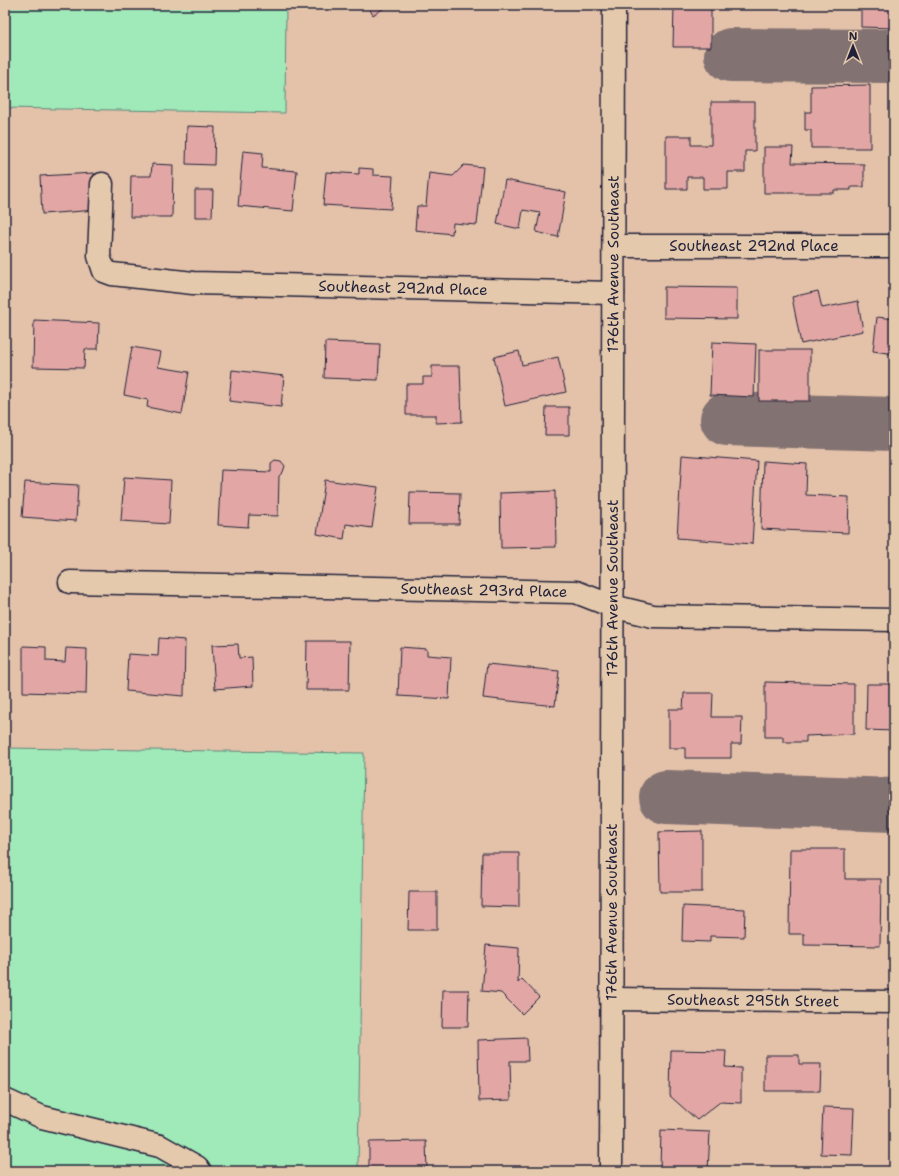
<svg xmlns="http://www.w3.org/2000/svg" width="899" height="1176" viewBox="0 0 899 1176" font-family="'Shantell Sans',sans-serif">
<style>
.green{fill:#a0e9b8;stroke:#61867a}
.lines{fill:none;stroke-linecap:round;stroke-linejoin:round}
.taxiway{stroke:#837272;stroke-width:54}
.building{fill:#e2a7a4;stroke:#22223b}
.minor-casing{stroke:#22223b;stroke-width:25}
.minor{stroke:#e5c9ac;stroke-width:22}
.labels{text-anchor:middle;stroke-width:3;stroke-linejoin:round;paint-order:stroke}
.street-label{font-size:15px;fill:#22223b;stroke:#e5c9ac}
</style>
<rect width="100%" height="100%" fill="#e4c2aa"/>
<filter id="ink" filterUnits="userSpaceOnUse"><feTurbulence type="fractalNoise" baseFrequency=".025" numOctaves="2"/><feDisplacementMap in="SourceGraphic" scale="8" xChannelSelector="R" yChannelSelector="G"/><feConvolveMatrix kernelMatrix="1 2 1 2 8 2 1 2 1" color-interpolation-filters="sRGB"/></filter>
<g filter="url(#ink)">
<!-- green -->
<g class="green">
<path d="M5,5h281l-1,108 -280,-5z"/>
<path d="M5,748l359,5 -6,418h-353z"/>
</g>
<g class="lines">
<!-- taxiway -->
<g class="taxiway">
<path d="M731,55l163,1"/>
<path d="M727,419l167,5"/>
<path d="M666,797l228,8"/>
</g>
</g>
<!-- building -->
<g class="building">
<path d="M367,5h22l-16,10z"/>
<path d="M674,5h37v42h-38z"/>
<path d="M861,5h33v23l-33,-1z"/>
<path d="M870,85v63h-59v-18h-6v-18h6v-26z"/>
<path d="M711,102h44v49h-10v21h-17v17h-25v-12h-16v12h-21v-53h25v9h20z"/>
<path d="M187,126l28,1 -1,38 -28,-1z"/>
<path d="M764,147h29l-1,16 72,1v23h-13v3h-17v3h-70z"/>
<path d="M243,151l20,2 -1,15 35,3 -4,40 -55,-5z"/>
<path d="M152,164l21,1 -1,52h-42l1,-41h20z"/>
<path d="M464,165l19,2 -6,58 -24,-2 -1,11 -37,-4 2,-24h9l3,-33 24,3z"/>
<path d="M359,168l14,1v6l20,1 -2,33 -68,-4 3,-33 33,2z"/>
<path d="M94,173l3,37 -55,4 -2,-38z"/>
<path d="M505,180l61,12 -8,45 -22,-5 4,-19 -17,-3 -3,19 -23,-5z"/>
<path d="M195,190h18l-1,27h-17z"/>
<path d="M664,287l73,1v31l-73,-1z"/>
<path d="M818,291l4,17 36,-7 5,30 -62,13 -9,-47z"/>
<path d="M877,317l17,2v35l-21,-3z"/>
<path d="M34,320l65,3 -1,26h-13l-1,19 -51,-1z"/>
<path d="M325,342l55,2 -2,36 -54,-2z"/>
<path d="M712,342l44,2 -2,53 -44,-2z"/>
<path d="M132,347l29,5 -3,15 31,5 -7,42 -35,-7 1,-7 -24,-5z"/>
<rect x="759" y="350" width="51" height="51"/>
<path d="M519,351l3,14 36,-8 8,35 -61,14 -11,-49z"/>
<path d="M432,366h28l2,56 -26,1v-8h-30v-31h17v-7h9z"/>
<path d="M232,370l52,6 -3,31 -52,-6z"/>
<path d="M546,407h23v28h-24z"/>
<path d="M682,455l75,6 -5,83 -75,-6z"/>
<path d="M275,460l6,1 4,5 -2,6 -4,4 -1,40 -29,-1 -1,12 -30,-2 3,-55 50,2v-9z"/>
<path d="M763,461l44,3 -1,31 43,2 -1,36 -87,-4z"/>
<path d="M124,477l47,3 -2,44 -48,-3z"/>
<path d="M325,480l53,7 -6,41 -26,-4 -2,15 -27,-5z"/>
<path d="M25,482l53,3 -2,36 -54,-4z"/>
<path d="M555,491l1,56 -55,1 -1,-55z"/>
<path d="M410,492l50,1 -1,31h-50z"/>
<path d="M894,502v25l-5,-1z"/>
<path d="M159,638l26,2 -1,56 -58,-5 2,-37 30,2z"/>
<path d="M307,641h43l-1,49h-43z"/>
<path d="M238,644l1,14 13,-1 1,29 -38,3 -3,-44z"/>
<path d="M23,646l23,1v14l19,1 1,-14 21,1 -1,45 -63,-2z"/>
<path d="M400,647l27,2v6l24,2 -2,42 -51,-3z"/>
<path d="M487,664l72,7 -4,35 -72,-8z"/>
<path d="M765,682l89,2v50l-48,2v6h-23v-5h-18z"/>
<path d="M867,684h27v47l-28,-1z"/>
<path d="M684,693h29l-1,24h30l-1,27h-10v14h-46v-10h-16v-39h14z"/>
<path d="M702,831v61h-42l-1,-60z"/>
<path d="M790,849h55v30h36l-1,67 -76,-1v-11h-15z"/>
<path d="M482,853h37v54l-38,-1z"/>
<path d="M409,892h28v38h-29z"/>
<path d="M683,906l62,3 -1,28 -34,-1v6l-28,-1z"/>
<path d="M486,945l33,3 -1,35 4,-4 17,18 -17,17 -21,-21 -19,-2z"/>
<path d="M443,990h26l-1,37h-26z"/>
<path d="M527,1038l1,23h-18l1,39 -32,1 -1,-61z"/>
<path d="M671,1050l55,1 -1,16 16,1v35l-21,-1 -23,18 -27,-24z"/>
<path d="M765,1055h34v9h22l-1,27h-55z"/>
<path d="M823,1107l31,1 -2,47 -31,-1z"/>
<path d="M661,1130l49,2 -2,39h-48z"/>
<path d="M426,1141l1,30h-58v-29z"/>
</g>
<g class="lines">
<!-- minor casing -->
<g class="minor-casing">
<g id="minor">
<path id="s1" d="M102,184l-3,72 5,15 8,3 81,9 420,10"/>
<path id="s2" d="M614,246h280"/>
<path id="s3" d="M70,582l506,10 36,14 41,10 241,4"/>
<path id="s4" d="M611,999l283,3"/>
<path d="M5,1100l37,17 118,29 37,21 3,4"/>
<path id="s5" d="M611,1171l3,-1166"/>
</g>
</g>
<!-- minor -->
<use href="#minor" class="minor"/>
</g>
</g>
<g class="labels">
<!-- street labels -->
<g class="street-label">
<text dy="5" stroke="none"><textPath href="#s2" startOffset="140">Southeast 292nd Place</textPath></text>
<text dy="5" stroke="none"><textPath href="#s5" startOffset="907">176th Avenue Southeast</textPath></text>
<text dy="5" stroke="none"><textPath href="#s1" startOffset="388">Southeast 292nd Place</textPath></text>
<text dy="5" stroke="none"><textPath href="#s5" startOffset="583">176th Avenue Southeast</textPath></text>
<text dy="5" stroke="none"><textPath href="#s3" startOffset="414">Southeast 293rd Place</textPath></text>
<text dy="5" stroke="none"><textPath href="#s5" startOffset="259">176th Avenue Southeast</textPath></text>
<text dy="5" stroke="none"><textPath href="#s4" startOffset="142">Southeast 295th Street</textPath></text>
</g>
</g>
<!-- margin -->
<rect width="899" height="1176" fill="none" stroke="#e5c9ac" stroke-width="20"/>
<rect x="10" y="10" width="879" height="1156" fill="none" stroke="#22223b" stroke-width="1.5" filter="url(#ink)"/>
<!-- north arrow -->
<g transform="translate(853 46)" stroke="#e5c9ac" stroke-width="3" paint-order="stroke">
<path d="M0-3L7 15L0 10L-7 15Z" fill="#22223b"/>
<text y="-6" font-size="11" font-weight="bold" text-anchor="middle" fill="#22223b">N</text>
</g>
</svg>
